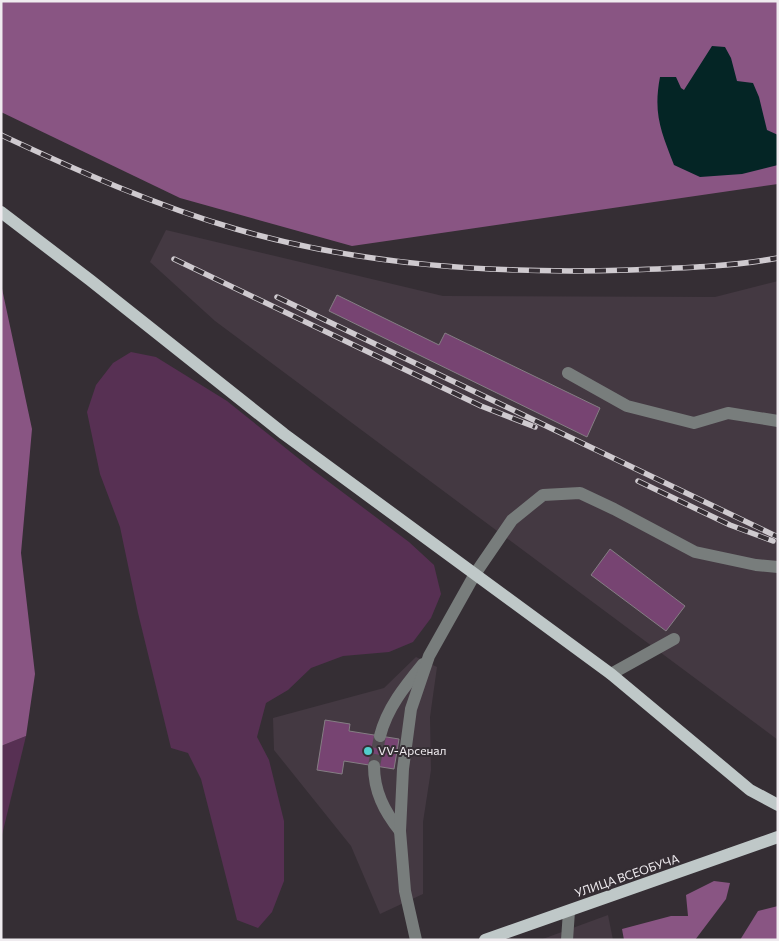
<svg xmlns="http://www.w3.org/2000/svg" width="779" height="941" viewBox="0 0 779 941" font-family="Commissioner,sans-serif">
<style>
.built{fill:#443942}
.green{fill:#573053}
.forest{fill:#895583}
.water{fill:#042525}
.building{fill:#774472;stroke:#857e84}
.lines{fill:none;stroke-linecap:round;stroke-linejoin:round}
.minor-tunnel{stroke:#514a50;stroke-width:12;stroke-dasharray:12 6;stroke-linecap:butt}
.minor{stroke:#787d7c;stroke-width:12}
.major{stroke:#bfc8c8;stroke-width:12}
.rail-casing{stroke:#cfcacf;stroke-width:5.5}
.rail{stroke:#352e34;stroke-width:4;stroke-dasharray:11;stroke-linecap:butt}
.poi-dot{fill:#52cdcc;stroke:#352e34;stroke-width:2}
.labels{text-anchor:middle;stroke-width:4;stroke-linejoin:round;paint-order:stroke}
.poi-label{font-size:12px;fill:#efebef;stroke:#352e34;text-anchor:start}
.street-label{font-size:12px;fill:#efebef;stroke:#352e34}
</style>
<rect width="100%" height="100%" fill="#352e34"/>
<!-- built -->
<g class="built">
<path d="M166,230l277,66 272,1 63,-16v459l-563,-419 -65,-59z"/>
<path d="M416,657l21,10 -7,50 1,53 -8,52v72l-43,20 -29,-68 -77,-96 -1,-32 111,-30z"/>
<path d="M608,915l5,25h-73z"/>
</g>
<!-- green -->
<g class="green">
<path d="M131,352l25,5 71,44 86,69 96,72 25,23 7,29 -10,24 -18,24 -24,10 -46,4 -32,12 -23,22 -22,13 -9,34 12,23 15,61v60l-12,31 -14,16 -21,-8 -36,-141 -13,-26 -17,-5 -33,-135 -18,-86 -20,-53 -13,-62 9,-27 17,-22z"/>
<path d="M26,736l-25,103v-93z"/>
</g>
<!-- forest -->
<g class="forest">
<path d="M1,1h777v183l-426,62 -172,-48 -179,-86z"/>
<path d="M1,284l31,145 -11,124 14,121 -9,62 -25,10z"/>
<path d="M714,881l16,2 -4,16 -31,41h-71l-2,-11 49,-13h17l-2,-21z"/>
<path d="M778,906v34h-38l18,-29z"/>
</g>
<!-- water -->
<path class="water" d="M712,46l13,1 6,11 6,23 16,2 6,14 8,33 11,5v30l-36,9 -42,3 -26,-12c-13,-34 -21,-51 -14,-88h16l5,11 3,2z"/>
<!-- building -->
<g class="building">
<path d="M337,295l102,50 6,-12 155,75 -13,29 -258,-126z"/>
<path d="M610,549l75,57 -19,25 -75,-56z"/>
<path d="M325,720l25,4 -1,7 50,8 -5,30 -50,-8 -2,13 -25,-4z"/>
</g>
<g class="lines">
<!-- minor-tunnel -->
<path class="minor-tunnel" d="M374,766l6,-30"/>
<!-- minor -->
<g class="minor">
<path d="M568,373l59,33 67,17 34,-10 50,8"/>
<path d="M611,674l63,-35"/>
<path d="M380,736c7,-28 25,-50 43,-72"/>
<path d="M374,766c0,25 10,45 26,65"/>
<path d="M416,940l-11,-49 -5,-60 3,-62 8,-60 18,-53 46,-82 37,-54 31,-25 37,-2 34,16 81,43 61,13 22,2"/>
<path d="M567,940l2,-29"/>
</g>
<!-- major -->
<g class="major">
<path d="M1,212l89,68 194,154 327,240 139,116 28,15"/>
<path d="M485,940l293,-103"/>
</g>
<!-- rail casing -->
<g class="rail-casing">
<g id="rail">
<path d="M1,135c77,36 153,70 235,94 127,37 262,45 394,41 49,-2 99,-3 148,-12"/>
<path d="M174,259l307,147 54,21"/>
<path d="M277,297l501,240"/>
<path d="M638,481l92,44 43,16"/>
</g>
</g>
<!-- rail -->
<use href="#rail" class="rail"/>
</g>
<!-- markers -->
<circle class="poi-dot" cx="368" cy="751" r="5"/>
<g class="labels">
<!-- poi labels -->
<g class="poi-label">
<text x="378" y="755">VV-Арсенал</text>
</g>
<!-- street labels -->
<g class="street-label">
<text transform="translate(627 876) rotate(-19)" y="4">УЛИЦА ВСЕОБУЧА</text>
</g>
</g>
<!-- border -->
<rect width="779" height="941" fill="none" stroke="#efebef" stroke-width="5"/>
</svg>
